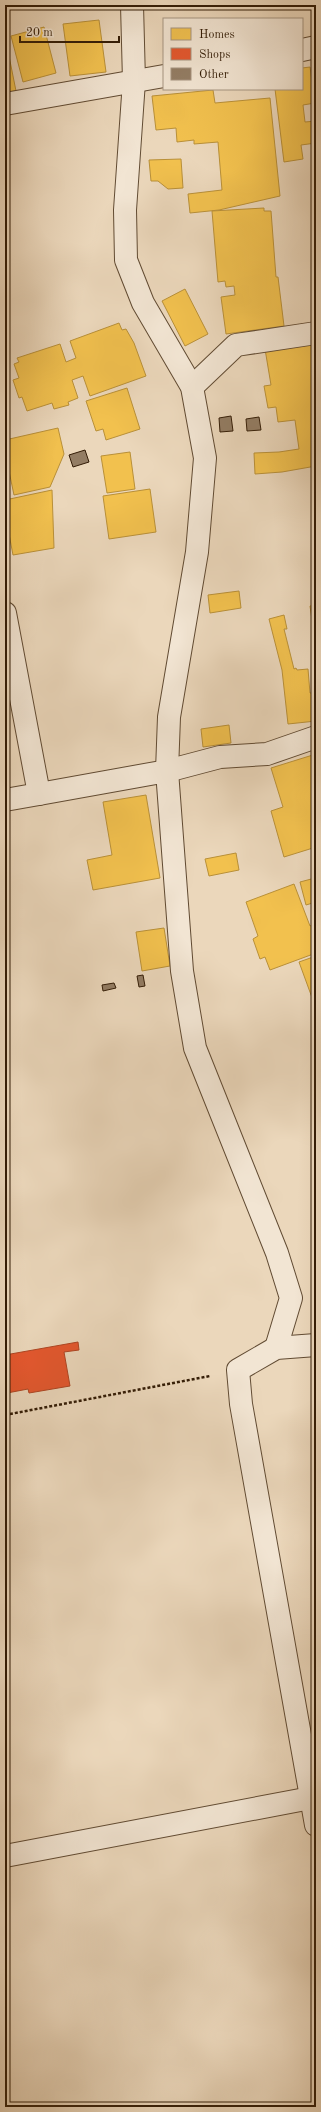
<svg xmlns="http://www.w3.org/2000/svg" width="321" height="2112" viewBox="0 0 321 2112" font-family="'Old Standard TT',serif">
<style>
.homes{fill:#f2c14e;stroke:#b99038}
.shops{fill:#e4572e;stroke:#af4522}
.building{fill:#937d64;stroke:#331c06}
.lines{fill:none;stroke-linecap:round;stroke-linejoin:round}
.minor-casing{stroke:#614b33;stroke-width:24}
.path{stroke:#331c06;stroke-width:2.5;stroke-dasharray:3 2;stroke-linecap:butt}
.minor{stroke:#f2e5d3;stroke-width:22}
</style>
<rect width="100%" height="100%" fill="#ebd7bb"/>
<filter id="stains"><feTurbulence type="fractalNoise" baseFrequency=".005" numOctaves="4"/><feColorMatrix values="0 0 0 0 .2 0 0 0 0 .09 0 0 0 0 .02 0 0 0 .5 -.17"/></filter>
<radialGradient id="worn" r=".72"><stop offset=".6" stop-color="#630" stop-opacity="0"/><stop offset="1" stop-color="#630" stop-opacity=".3"/></radialGradient>
<!-- homes -->
<g class="homes">
<path d="M99,20l7,52 -36,4 -7,-52z"/>
<path d="M44,27l12,46 -33,9 -12,-46z"/>
<path d="M5,36l11,55 -11,2z"/>
<path d="M310,67l5,36 -12,2 2,17 11,-1v22l-15,2 2,14 -19,3 -9,-73h27v-21z"/>
<path d="M213,90l2,13 55,-5 10,98 -61,14 -29,3 -2,-19 34,-4 -4,-48 -24,2v-4l-17,2 -1,-14 -20,2 -4,-34z"/>
<path d="M181,159l2,29 -15,1 -10,-8h-7l-2,-21z"/>
<path d="M264,208v3h7l5,66h2l6,49 -58,8 -5,-37 14,-2 -1,-9 -8,1 -1,-6 -7,1 -6,-71z"/>
<path d="M185,289l23,45 -23,12 -23,-45z"/>
<path d="M119,323l3,7 4,-1 8,14 12,33 -56,20 -7,-20 -11,4 6,18 -10,4 1,3 -15,4 -2,-6 -25,8 -5,-14 -3,1 -6,-18 6,-2 -5,-14 5,-2 -2,-4 43,-14 6,18 10,-4 -6,-17z"/>
<path d="M316,341v125l-34,6 -27,2 -1,-21 25,-1 20,-3 -4,-29 -17,2 -2,-15 -8,1 -4,-22 7,-1 -6,-36z"/>
<path d="M127,388l13,41 -34,11 -3,-11 -7,2 -10,-30z"/>
<path d="M58,428l6,26 -14,33 -36,8 -9,-43v-12z"/>
<path d="M130,452l5,37 -28,4 -6,-37z"/>
<path d="M150,489l6,43 -47,7 -6,-43z"/>
<path d="M52,490l2,58 -41,7 -8,-42v-13z"/>
<path d="M239,591l2,17 -31,5 -2,-18z"/>
<path d="M316,605v43l-6,-42z"/>
<path d="M284,615l3,14h-3l10,40 2,-1 1,2 11,-1 2,24h4l2,28 -28,3 -6,-54 -13,-51z"/>
<path d="M229,725l2,18 -28,4 -2,-18z"/>
<path d="M316,754v102l-3,-8 -29,9 -13,-46 12,-4 -12,-39z"/>
<path d="M146,795l14,83 -67,12 -6,-30 25,-5 -9,-53z"/>
<path d="M236,853l3,17 -30,6 -4,-17z"/>
<path d="M315,878l1,24 -10,3 -6,-23z"/>
<path d="M294,884l16,42 4,-2 2,6v23l-46,17 -5,-13 -5,2 -7,-20 5,-3 -12,-34z"/>
<path d="M164,928l6,38 -28,5 -6,-39z"/>
<path d="M316,956v47h-2l-15,-41z"/>
</g>
<!-- shops -->
<path class="shops" d="M78,1342l1,8 -15,2 6,34 -41,7 -1,-4 -21,4 -2,-38z"/>
<!-- building -->
<g class="building">
<path d="M231,416l2,15 -13,1 -1,-14z"/>
<path d="M259,417l2,13 -14,1 -1,-12z"/>
<path d="M85,450l4,12 -16,5 -4,-12z"/>
<path d="M143,975l2,11 -6,1 -2,-11z"/>
<path d="M114,983l2,5 -13,3 -1,-6z"/>
</g>
<g class="lines">
<!-- minor casing -->
<g class="minor-casing">
<g id="minor">
<path d="M132,5l2,76 -9,129 1,50 17,43 49,84 13,71 -8,94 -28,165 -2,54 15,200 13,77 82,205 14,45 -15,50"/>
<path d="M302,50l14,-3"/>
<path d="M5,104l159,-28"/>
<path d="M192,387l44,-42 80,-12"/>
<path d="M5,613l34,181 -34,6"/>
<path d="M39,794l128,-23 53,-14 47,-3 49,-17"/>
<path d="M316,1345l-40,3 -38,22 3,34 75,421"/>
<path d="M5,1856l311,-59"/>
</g>
</g>
<!-- path -->
<path class="path" d="M5,1415l205,-39"/>
<!-- minor -->
<use href="#minor" class="minor"/>
</g>
<!-- margin -->
<rect width="321" height="2112" fill="none" stroke="#ebd7bb" stroke-width="20"/>
<rect x="6" y="6" width="309" height="2100" fill="none" stroke="#331c06" stroke-width="2"/>
<rect x="10" y="10" width="301" height="2092" fill="none" stroke="#331c06"/>
<!-- legend -->
<rect x="163" y="18" width="140" height="72" fill="#f2e5d3" stroke="#a69581"/>
<rect x="171" y="28" width="20" height="12" fill="#f2c14e" stroke="#a69581"/>
<text x="199" y="38" font-size="12" fill="#331c06">Homes</text>
<rect x="171" y="48" width="20" height="12" fill="#e4572e" stroke="#a69581"/>
<text x="199" y="58" font-size="12" fill="#331c06">Shops</text>
<rect x="171" y="68" width="20" height="12" fill="#937d64" stroke="#a69581"/>
<text x="199" y="78" font-size="12" fill="#331c06">Other</text>
<!-- scale -->
<path d="M20 36v6h99v-6" fill="none" stroke="#331c06" stroke-width="2"/>
<text x="26" y="36" font-size="12" fill="#331c06" stroke="#f2e5d3" stroke-width="3" paint-order="stroke">20 m</text>
<rect width="100%" height="100%" filter="url(#stains)"/>
<rect width="100%" height="100%" fill="url(#worn)"/>
</svg>
